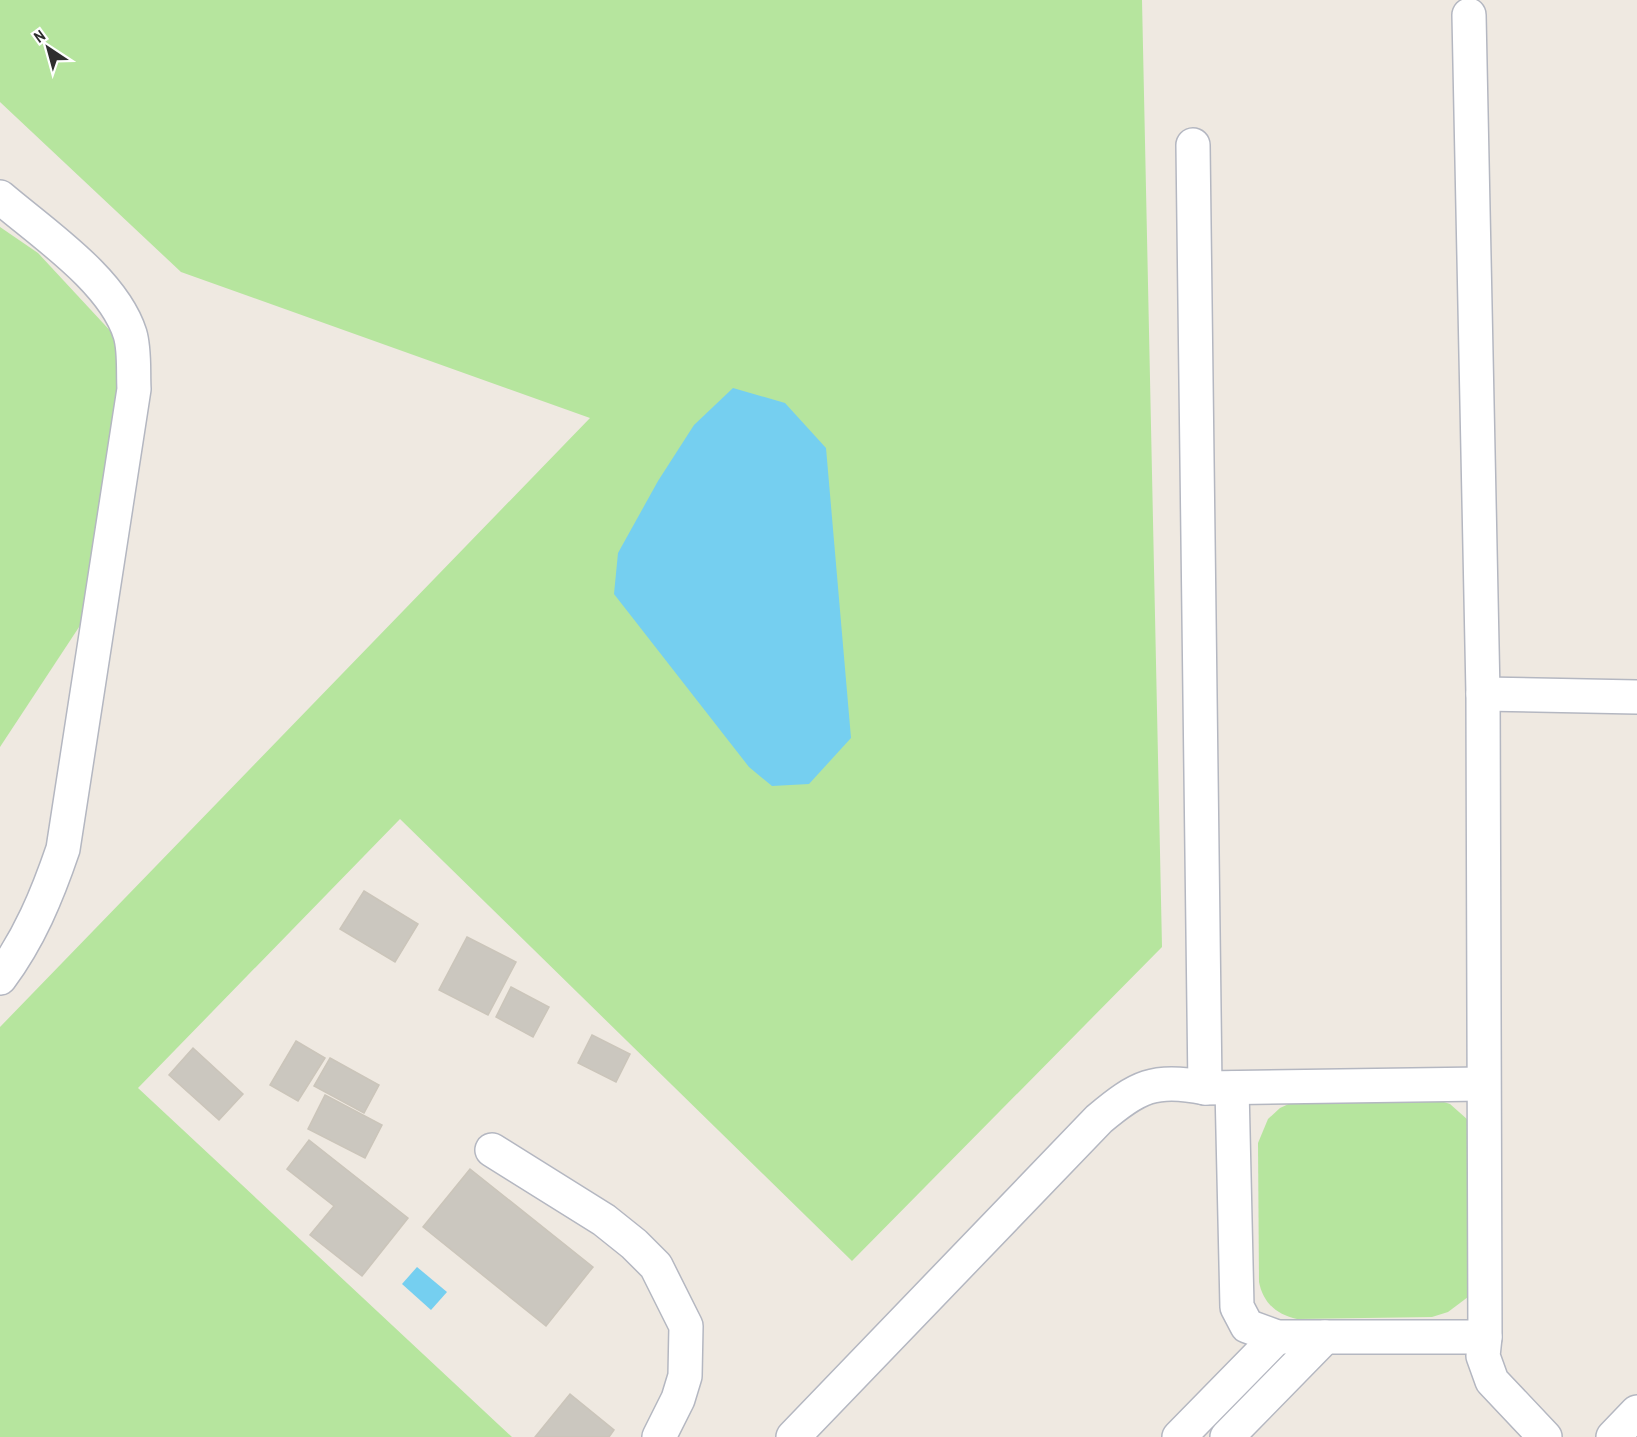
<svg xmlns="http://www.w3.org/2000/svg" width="1637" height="1437" viewBox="0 0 1637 1437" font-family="'Archivo Narrow',sans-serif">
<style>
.green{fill:#b6e59e}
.water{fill:#75cff0}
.building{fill:#cbc7bf;stroke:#cbc5ba;stroke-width:1.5}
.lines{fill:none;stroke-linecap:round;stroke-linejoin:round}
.minor-casing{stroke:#b4b7c1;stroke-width:36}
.minor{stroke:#fff;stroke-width:33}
</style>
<rect width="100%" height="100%" fill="#efe9e1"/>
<!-- green -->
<g class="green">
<path d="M0,0h1142l20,947 -310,314 -452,-442 -262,269 374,349h-512v-410l590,-609 -409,-146 -181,-170z"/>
<path d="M0,227l38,26 78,84 6,40 -39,244 -83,126z"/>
<path d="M1435,1099l15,5 18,16v177l-20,15 -16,5 -135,2c-20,-4 -34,-16 -38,-37l-1,-139 10,-24 12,-11 15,-7z"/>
</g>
<!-- water -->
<g class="water">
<path d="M733,388l52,15 41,45 25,290 -42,46 -37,2 -23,-19 -135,-173 4,-41 40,-72 36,-56z"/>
<path d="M417,1267l30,25 -16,18 -29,-26z"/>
</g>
<!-- building -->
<g class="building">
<path d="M364,891l54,33 -23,38 -55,-33z"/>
<path d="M467,937l49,25 -28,53 -49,-25z"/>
<path d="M511,987l38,20 -16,30 -37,-20z"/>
<path d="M592,1035l38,19 -14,28 -38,-19z"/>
<path d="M296,1041l29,17 -27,43 -28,-16z"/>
<path d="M193,1048l50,46 -24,26 -50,-45z"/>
<path d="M330,1058l49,27 -15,28 -50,-27z"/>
<path d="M325,1095l57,30 -17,33 -57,-29z"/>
<path d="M309,1140l99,78 -46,58 -52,-41 24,-29 -47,-37z"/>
<path d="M470,1169l123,98 -47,59 -123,-99z"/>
<path d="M570,1394l44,36 -5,7h-74z"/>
</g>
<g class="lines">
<!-- minor casing -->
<g class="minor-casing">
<g id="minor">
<path d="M1469,15l14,679 2,643 -2,19 9,25 53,56"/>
<path d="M1193,145l12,943"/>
<path d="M0,197c42,36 113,83 130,137 5,16 3,38 4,55l-71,460c-16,47 -34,90 -63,129"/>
<path d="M1483,694l154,3"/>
<path d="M1232,1088l5,219 10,19 30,11h208"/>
<path d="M492,1150l112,70 30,24 22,22 30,60 -1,50 -7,23 -19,38"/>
<path d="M793,1437l306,-318c38,-32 56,-42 106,-31l277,-4"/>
<path d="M1179,1437l98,-100"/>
<path d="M1227,1437l98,-100"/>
<path d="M1613,1437l24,-25"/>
</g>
</g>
<!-- minor -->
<use href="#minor" class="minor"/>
</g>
<!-- north arrow -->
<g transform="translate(48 48) rotate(324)" stroke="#ffffff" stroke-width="4.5" paint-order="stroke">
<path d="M0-4.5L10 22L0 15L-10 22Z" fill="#2e2e2e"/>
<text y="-9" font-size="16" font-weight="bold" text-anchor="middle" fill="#2e2e2e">N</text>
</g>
</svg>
